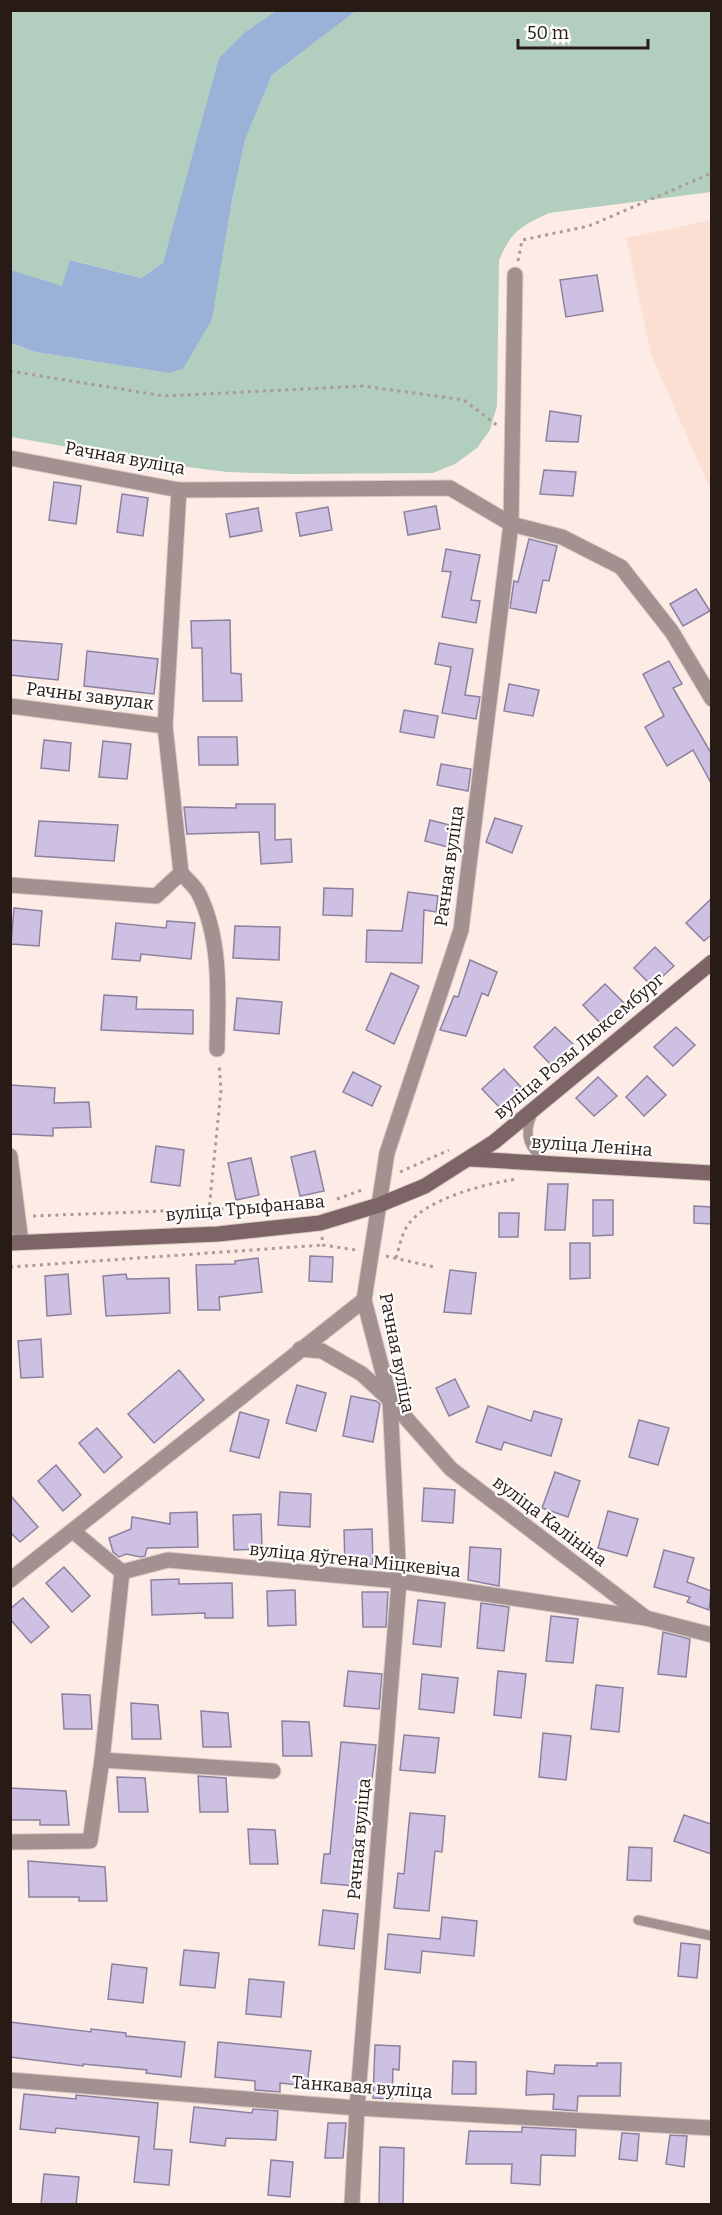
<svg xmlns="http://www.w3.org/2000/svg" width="722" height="2215" viewBox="0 0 722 2215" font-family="Bitter,serif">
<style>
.built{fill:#fbdfd3}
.green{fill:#b2cebe}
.water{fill:#9ab1d8}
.building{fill:#cdc0e2;stroke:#8d81a0;stroke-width:1.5}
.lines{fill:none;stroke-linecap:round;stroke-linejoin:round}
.lane-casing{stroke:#dacac4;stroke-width:11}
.street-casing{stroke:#dacac4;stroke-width:17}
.secondary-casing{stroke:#dacac4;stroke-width:17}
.path{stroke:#ab9b95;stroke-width:3;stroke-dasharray:3 4.5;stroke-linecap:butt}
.lane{stroke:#a39192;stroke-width:9}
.street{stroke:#a39192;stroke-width:15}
.secondary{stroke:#7d6466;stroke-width:15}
.labels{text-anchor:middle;stroke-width:4.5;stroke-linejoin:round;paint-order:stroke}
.street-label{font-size:18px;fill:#281a15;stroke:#fdfdfd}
</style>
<rect width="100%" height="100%" fill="#fcece5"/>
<!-- built -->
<path class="built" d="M711,220h1l-1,271 -60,-137 -25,-116z"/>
<!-- green -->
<g class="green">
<path d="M11,11h267l-33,21 -70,192 -12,39 -22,15 -70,-18 -8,27 -52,-17z"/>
<path d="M356,11h355v181l-162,21c-28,13 -39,19 -50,48l-2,145 -7,24 -13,18 -22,16 -22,9 -141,1 -65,-2 -56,-7 -160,-28 -1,-94 25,9 134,21 14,-4 48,-164 14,-65 27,-65z"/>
</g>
<!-- water -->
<path class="water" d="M278,10l78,1 -84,64 -27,65 -14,65 -19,114 -29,50 -14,4 -134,-21 -24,-9v-73l51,16 8,-26 71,18 22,-15 56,-205 26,-26z"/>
<!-- building -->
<g class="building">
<path d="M597,275l6,36 -37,6 -6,-37z"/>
<path d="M550,411l31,5 -3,26 -32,-1z"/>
<path d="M544,470l32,2 -3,24 -33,-2z"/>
<path d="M54,482l27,4 -5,38 -27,-4z"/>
<path d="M122,494l26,4 -5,38 -26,-4z"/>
<path d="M436,506l4,23 -32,6 -4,-23z"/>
<path d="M328,507l4,23 -32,6 -4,-23z"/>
<path d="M258,508l4,23 -32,6 -4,-23z"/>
<path d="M529,539l28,7 -8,35 -6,-1 -7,33 -26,-5 4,-27 4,1z"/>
<path d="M446,549l34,6 -9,45 9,1 -4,22 -34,-6 9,-45 -9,-1z"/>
<path d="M696,589l14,22 -27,15 -13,-22z"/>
<path d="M230,620l1,53 10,1 1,27h-39l-1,-53h-10l-1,-27z"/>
<path d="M10,640l52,4 -4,36 -48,-5z"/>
<path d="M439,643l34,6 -8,46 15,2 -4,22 -34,-6 9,-46 -16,-3z"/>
<path d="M87,651l71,8 -4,35 -70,-8z"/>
<path d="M669,661l13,23 -9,4 38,65v30l-18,-33 -26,16 -22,-39 19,-11 -21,-42z"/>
<path d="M509,684l30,6 -6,26 -29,-5z"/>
<path d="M404,710l34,6 -4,22 -34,-6z"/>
<path d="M198,737h39l1,28h-39z"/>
<path d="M44,740l27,3 -2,28 -28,-3z"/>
<path d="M103,741l28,3 -4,35 -28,-2z"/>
<path d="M441,764l30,5 -3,22 -31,-6z"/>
<path d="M236,804h39v36l16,-1 1,23 -31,2 -2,-32 -72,2 -3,-27 52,1z"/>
<path d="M495,818l27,8 -10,27 -26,-11z"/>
<path d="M430,820l31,8 -6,21 -30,-8z"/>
<path d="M39,821l79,4 -4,36 -79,-5z"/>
<path d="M324,888l29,1 -1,27 -29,-1z"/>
<path d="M408,892l30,4 -2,16 -12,-2 -2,53 -56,-1 1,-32 35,1z"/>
<path d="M711,899v36l-7,6 -18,-18z"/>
<path d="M14,908l28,3 -3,35 -28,-2z"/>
<path d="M167,921l28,2 -4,36 -50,-5 -1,7 -28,-2 4,-36 50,5z"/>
<path d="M235,926l45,1 -1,33 -46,-2z"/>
<path d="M655,947l19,19 -22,20 -18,-18z"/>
<path d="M470,960l27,12 -9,24 -6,-3 -16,43 -26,-6 14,-34 4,1z"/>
<path d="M391,973l28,13 -25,58 -28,-14z"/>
<path d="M605,984l19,19 -23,21 -18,-19z"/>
<path d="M104,995l33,2 -1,12 57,1v24l-92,-4z"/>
<path d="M237,998l45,4 -3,32 -45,-4z"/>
<path d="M555,1027l19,18 -22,21 -18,-19z"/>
<path d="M676,1027l19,18 -22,21 -19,-19z"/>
<path d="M504,1069l18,19 -22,20 -18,-19z"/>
<path d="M353,1072l28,14 -9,20 -29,-14z"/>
<path d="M647,1076l19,19 -22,21 -18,-19z"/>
<path d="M598,1077l19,19 -23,20 -18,-18z"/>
<path d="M10,1085l45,3 -1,15 35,-1 2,25 -38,1v8l-43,-2z"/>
<path d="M156,1146l28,4 -4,36 -29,-4z"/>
<path d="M315,1151l9,40 -24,5 -9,-39z"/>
<path d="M251,1158l8,37 -23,5 -8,-37z"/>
<path d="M548,1184h20l-3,46h-20z"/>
<path d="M593,1200h20v35l-20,1z"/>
<path d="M694,1206l17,1v17l-17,-1z"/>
<path d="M499,1213h20l-1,24h-19z"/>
<path d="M570,1243h20v35l-20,1z"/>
<path d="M310,1256l23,1 -1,25 -23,-1z"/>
<path d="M258,1258l4,34 -43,5 1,13h-22l-2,-45 39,-1v-3z"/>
<path d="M450,1270l26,3 -5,41 -27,-2z"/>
<path d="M68,1274l3,40 -24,2 -2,-40z"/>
<path d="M126,1274l1,5 42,-1 1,35 -64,3 -3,-40z"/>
<path d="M41,1339l2,38 -22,1 -3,-37z"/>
<path d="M179,1370l25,30 -50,43 -26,-29z"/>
<path d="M455,1379l14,28 -20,9 -13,-28z"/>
<path d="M297,1385l29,8 -10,38 -30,-8z"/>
<path d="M351,1396l25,5 4,3 -7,38 -30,-6z"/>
<path d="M488,1406l43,15 3,-10 28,8 -11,37 -47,-14 -3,8 -25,-8z"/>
<path d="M240,1412l29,8 -10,38 -29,-7z"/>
<path d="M639,1420l30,8 -11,37 -29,-8z"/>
<path d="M97,1428l25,29 -18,16 -25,-30z"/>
<path d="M56,1465l25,30 -18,16 -25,-30z"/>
<path d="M555,1472l25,9 -12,36 -26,-9z"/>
<path d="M424,1488l31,2 -2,33 -31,-2z"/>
<path d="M280,1492l31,2 -1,33 -32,-2z"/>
<path d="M10,1495l28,32 -18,15 -10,-10z"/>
<path d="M608,1511l30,8 -11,37 -29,-8z"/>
<path d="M197,1512l1,35 -51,1 -2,8 -4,1 -15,-3 -7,3 -6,-5 -4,-14 22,-9 1,-12 38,7v-11z"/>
<path d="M261,1514l1,35 -28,1 -1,-35z"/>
<path d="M372,1529l1,35 -28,1 -1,-35z"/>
<path d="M470,1547l31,2 -2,37 -31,-6z"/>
<path d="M664,1550l30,8 -7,24 24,9 -2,19 -22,-8 3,-5 -36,-10z"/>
<path d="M64,1567l26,29 -18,16 -26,-29z"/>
<path d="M179,1579v5l53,-1 1,35h-28v-5l-53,2 -1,-35z"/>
<path d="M295,1590l1,35 -28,1 -1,-35z"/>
<path d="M362,1592h26l-2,35h-23z"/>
<path d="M23,1598l26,29 -18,16 -21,-24v-10z"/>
<path d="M418,1600l27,3 -4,44 -28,-3z"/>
<path d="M481,1603l28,4 -5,44 -27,-3z"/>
<path d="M551,1616l27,3 -5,44 -27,-2z"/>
<path d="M663,1632l27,7 -4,38 -28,-3z"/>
<path d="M348,1671l34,3 -3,35 -35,-3z"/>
<path d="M498,1671l28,3 -5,44 -27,-3z"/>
<path d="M422,1674l36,4 -4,35 -35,-4z"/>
<path d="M596,1685l27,3 -4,44 -28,-3z"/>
<path d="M62,1694l28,1 2,34h-28z"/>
<path d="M131,1703l27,2 3,34h-29z"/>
<path d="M201,1711l27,2 3,34h-28z"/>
<path d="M282,1721l27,1 3,34h-29z"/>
<path d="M543,1733l28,3 -5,44 -27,-3z"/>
<path d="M404,1735l35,3 -4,35 -35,-3z"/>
<path d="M341,1742l35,3 -4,35 -12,-1 -7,71 7,1 -4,35 -35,-3 3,-29h6z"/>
<path d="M198,1776l28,2 2,34h-28z"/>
<path d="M117,1777l28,1 3,34h-29z"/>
<path d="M10,1788l56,3 3,34h-29v-5h-30z"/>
<path d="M410,1813l35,3 -3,36 -7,-1 -6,60 -35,-3 4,-35 6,1z"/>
<path d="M684,1815l27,9v30l-37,-13z"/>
<path d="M248,1829l27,1 3,34h-28z"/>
<path d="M629,1847l23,1 -1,33 -24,-1z"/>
<path d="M28,1861l77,6 2,34h-28v-4h-50z"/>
<path d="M323,1910l35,4 -4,35 -35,-4z"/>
<path d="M442,1917l35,4 -3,35 -52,-5 -2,22 -35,-4 3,-35 52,5z"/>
<path d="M681,1943l19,2 -3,33 -19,-2z"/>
<path d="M184,1950l35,3 -4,35 -35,-3z"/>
<path d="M112,1964l35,4 -4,35 -35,-4z"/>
<path d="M249,1979l35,3 -3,35 -35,-3z"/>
<path d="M10,2022l81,10v-3l35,4v3l59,6 -4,35 -35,-4 1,-3 -64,-6v2l-73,-9z"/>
<path d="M218,2042l93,9 -4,35 -27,-3v9l-25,-2v-9l-40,-4z"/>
<path d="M375,2045l25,1 -1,24 -6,-1 -1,30 -19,-1z"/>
<path d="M453,2061l23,1v32h-24z"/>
<path d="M597,2063h24l-1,33h-42l-1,15 -24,-2 1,-15 -28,1 1,-24 27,3 1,-9 42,1z"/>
<path d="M24,2094l52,5v-4l82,8 -4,46 18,1 -3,35 -35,-3 5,-45 -83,-9 -1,5 -35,-4z"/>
<path d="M194,2107l58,6 1,-4 25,2 -2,29 -50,-2 -1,8 -35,-4z"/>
<path d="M328,2123h18l-3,35h-18z"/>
<path d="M522,2127l54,3 -1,26 -34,-1 -1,30 -29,-2 1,-19h-46l3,-33 53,1z"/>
<path d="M622,2133l17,1 -2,27 -18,-2z"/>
<path d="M670,2135l17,1 -3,31 -18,-3z"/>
<path d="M380,2147l24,1 -1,57h-24z"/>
<path d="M271,2160l22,2 -3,35 -22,-2z"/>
<path d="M44,2174l35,3 -3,28h-35z"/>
</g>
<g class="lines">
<!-- lane casing -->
<g class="lane-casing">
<g id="lane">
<path d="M532,1115c-9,21 -3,32 13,47"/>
<path d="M638,1920l74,16"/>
</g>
</g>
<!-- street casing -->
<g class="street-casing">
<g id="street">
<path d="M10,458l169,32 271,-2 61,36 51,13 59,30 51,65 40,67"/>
<path d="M10,706l155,20"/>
<path d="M181,873c6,7 14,13 18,21 23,47 19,104 18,155"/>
<path d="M10,885l146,11 25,-23 -16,-147 14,-236"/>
<path d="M10,1156l11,86"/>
<path d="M300,1349l22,2 40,23 28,26 61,69 195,149 66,17"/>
<path d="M74,1532l48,40 46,-12 231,21 247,37"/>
<path d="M10,1580l354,-280"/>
<path d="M102,1760l171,11"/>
<path d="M10,1842l80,-1 12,-81 20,-188"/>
<path d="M10,2080l347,28 355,20"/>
<path d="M352,2204l5,-96 42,-527 -9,-181 -26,-100 23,-147 74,-223 50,-406 4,-249"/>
</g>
</g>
<!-- secondary casing -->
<g class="secondary-casing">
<g id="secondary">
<path d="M471,1159l241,14"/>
<path d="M10,1243l208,-9 102,-11 59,-18 46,-19 69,-44 218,-180"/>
</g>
</g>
<!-- path -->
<g class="path">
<path d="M518,261l4,-21 67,-14 123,-53"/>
<path d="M10,371l154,25 199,-10 101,14 34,26"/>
<path d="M400,1172l49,-22"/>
<path d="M337,1199l28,-10"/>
<path d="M33,1216l287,-11"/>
<path d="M208,1220l13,-130 -2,-27"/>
<path d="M322,1237l1,8 33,5"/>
<path d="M386,1256l48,11"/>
<path d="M396,1258c3,-10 5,-21 10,-30 16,-29 82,-45 112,-49"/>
<path d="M10,1267l313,-22"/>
</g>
<!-- lane -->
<use href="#lane" class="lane"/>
<!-- street -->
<use href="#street" class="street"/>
<!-- secondary -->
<use href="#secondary" class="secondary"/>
</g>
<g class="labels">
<!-- street labels -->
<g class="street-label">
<text transform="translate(125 458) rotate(10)" y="6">Рачная вуліца</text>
<text transform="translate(90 696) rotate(7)" y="6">Рачны завулак</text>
<text transform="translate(449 866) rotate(-82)" y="6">Рачная вуліца</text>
<text transform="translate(579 1046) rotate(-40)" y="6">вуліца Розы Люксембург</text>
<text transform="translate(592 1146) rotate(4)" y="6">вуліца Леніна</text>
<text transform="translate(245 1208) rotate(-5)" y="6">вуліца Трыфанава</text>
<text transform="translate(397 1353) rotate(79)" y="6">Рачная вуліца</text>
<text transform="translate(550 1521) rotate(37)" y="6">вуліца Калініна</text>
<text transform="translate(355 1560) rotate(6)" y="6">вуліца Яўгена Міцкевіча</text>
<text transform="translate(359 1839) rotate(-85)" y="6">Рачная вуліца</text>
<text transform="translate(362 2087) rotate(4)" y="6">Танкавая вуліца</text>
</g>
</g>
<!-- border -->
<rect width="722" height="2215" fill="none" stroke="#281a15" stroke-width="24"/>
<!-- scale -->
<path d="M518 39v9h130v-9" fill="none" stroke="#281a15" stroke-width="3"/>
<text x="527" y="39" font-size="18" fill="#281a15" stroke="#fdfdfd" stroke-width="4.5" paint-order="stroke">50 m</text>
</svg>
